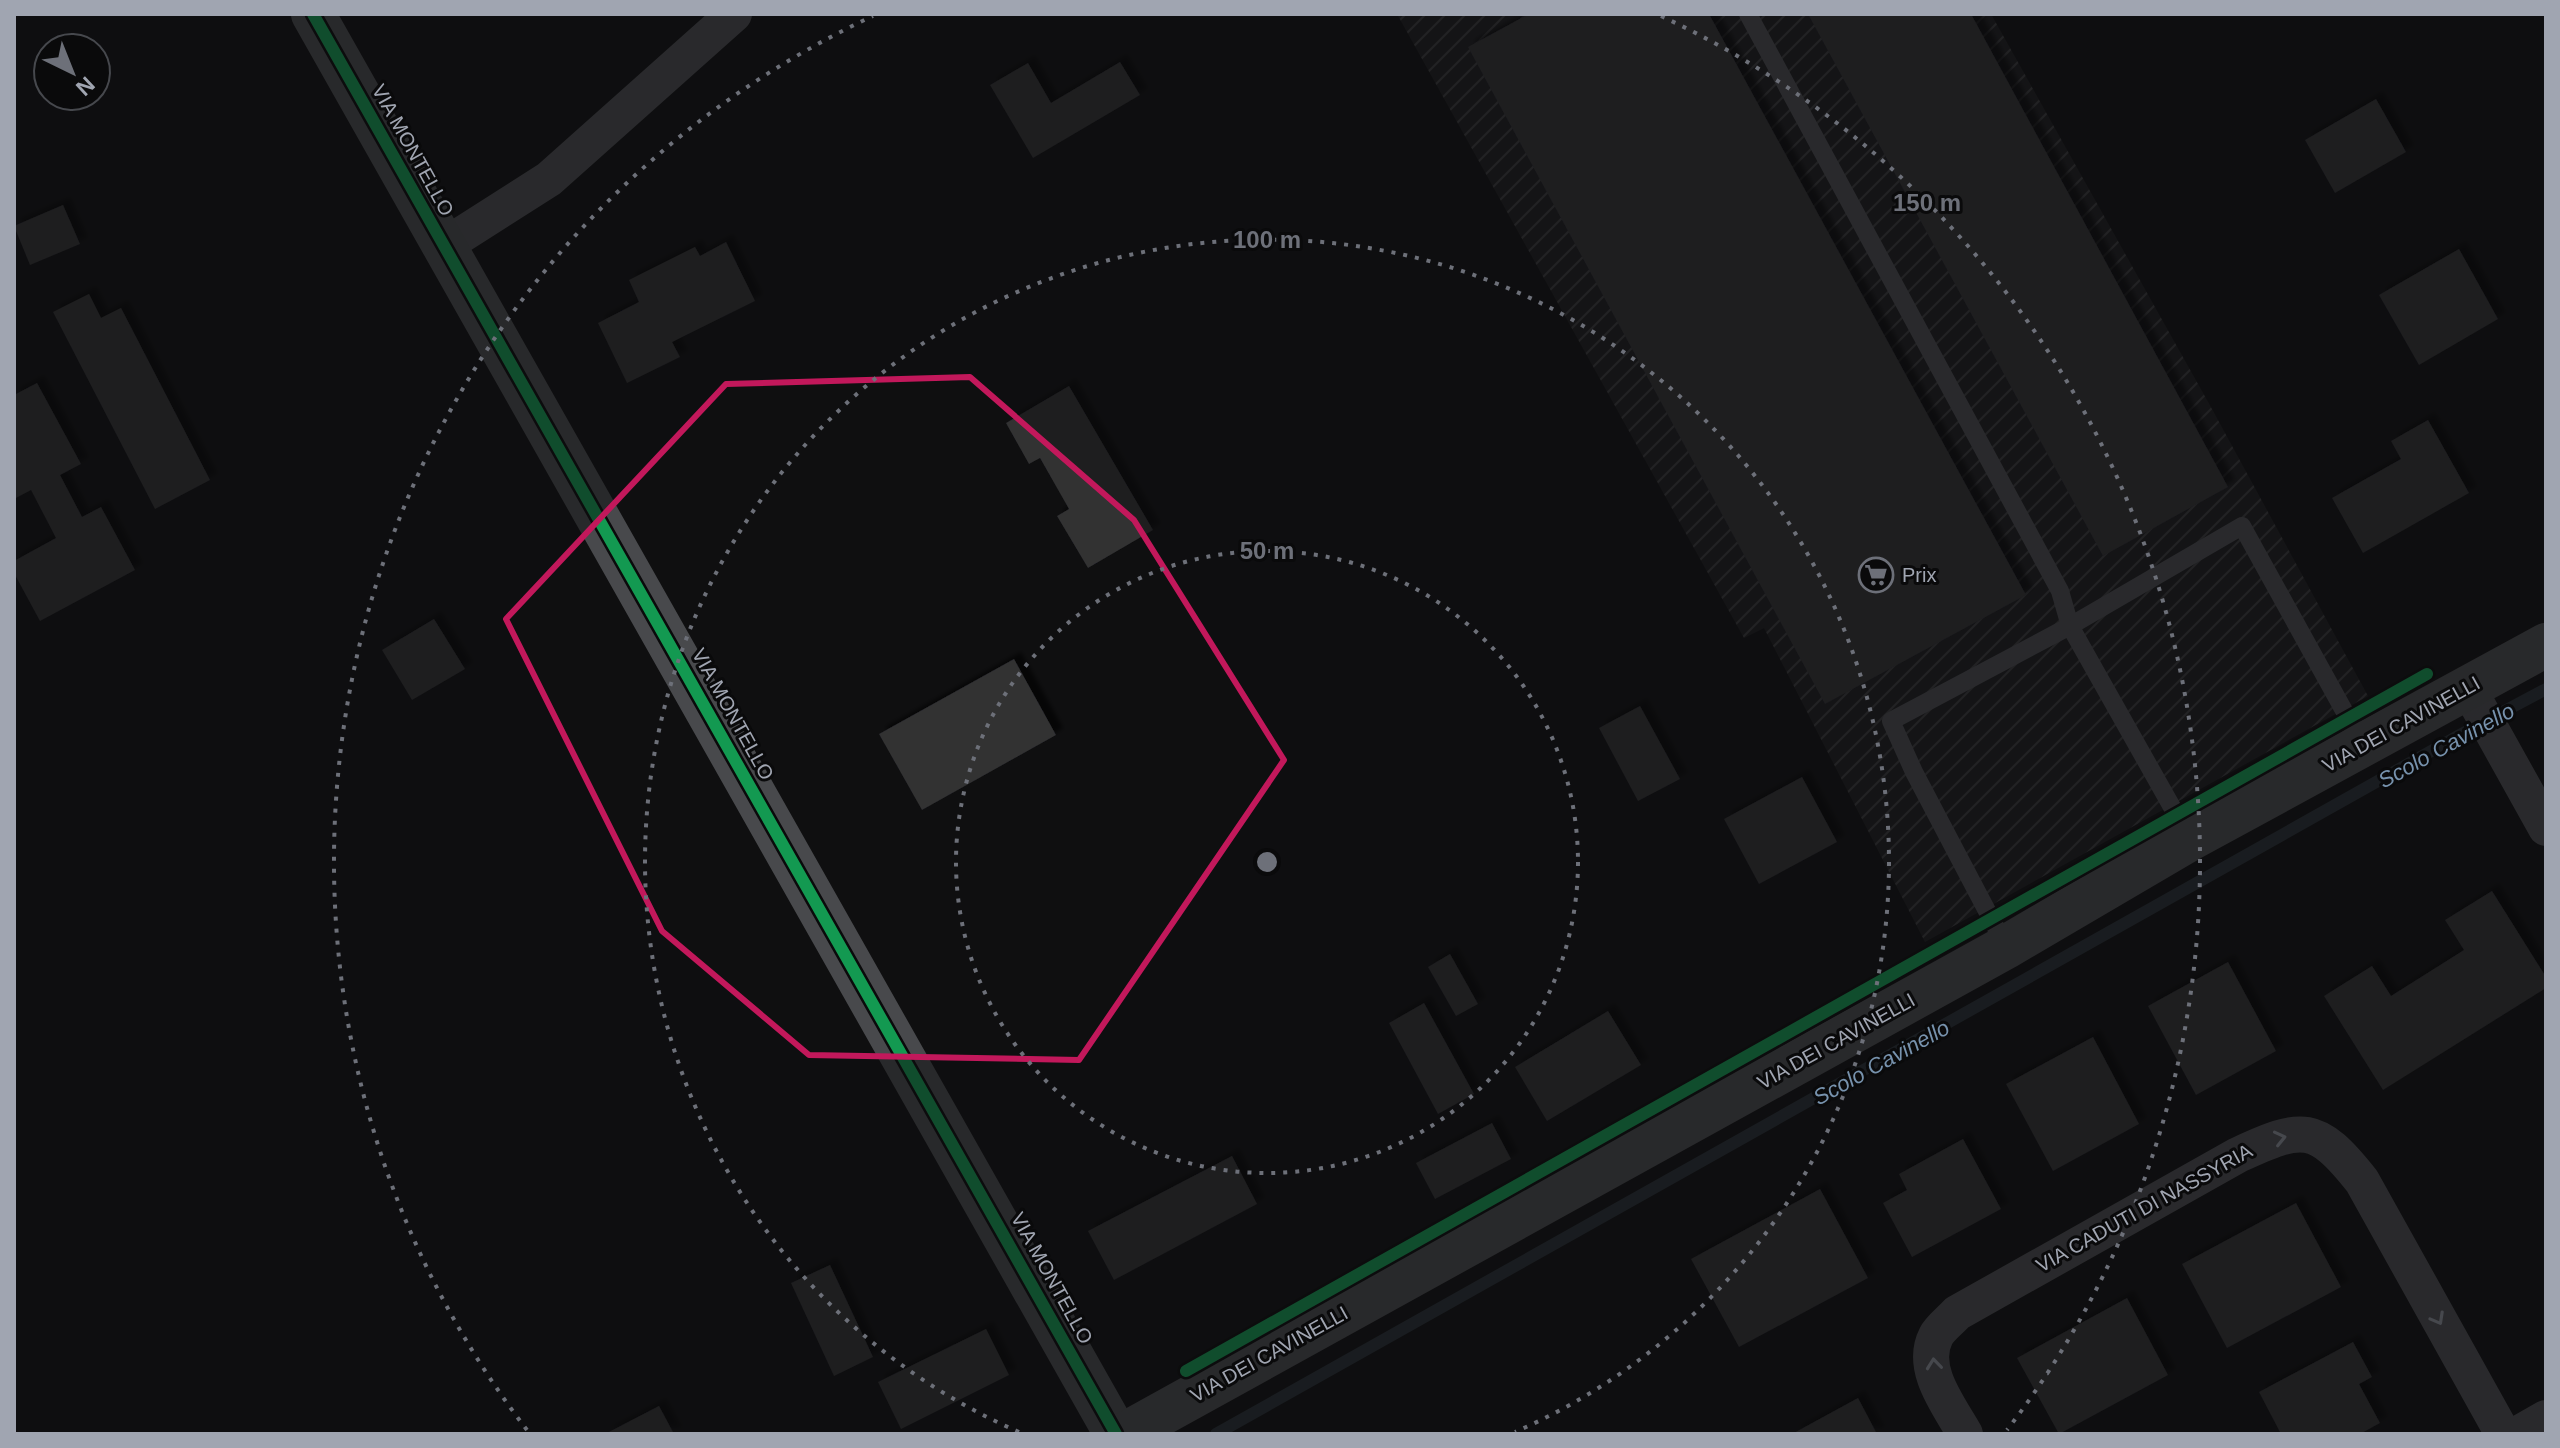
<svg xmlns="http://www.w3.org/2000/svg" width="2560" height="1448" viewBox="0 0 2560 1448" font-family="Arial,sans-serif">
<style>
.industrial{fill:url(#industrial-furrows)}
.lines{fill:none;stroke-linecap:round;stroke-linejoin:round}
.stream{stroke:#272e34;stroke-width:12}
.building{fill:#303032;filter:url(#shadow)}
.lane{stroke:#4a4b4f;stroke-width:18}
.street{stroke:#4a4b4f;stroke-width:36}
.secondary{stroke:#48494c;stroke-width:44}
.cycleway-casing{stroke:#0a0a0b;stroke-width:17}
.cycleway{stroke:#139951;stroke-width:12}
.oneway{stroke:#8a8e98}
.marked{fill:none;stroke:#c2185b;stroke-width:6;stroke-linejoin:round}
.ring{fill:none;stroke:#6d7079;stroke-width:4;stroke-dasharray:4 8}
.labels{text-anchor:middle;stroke-width:6;stroke-linejoin:round;paint-order:stroke}
.street-label{font-size:20px;fill:#a0a5b1;stroke:#0a0a0b}
.poi-label{font-size:20px;fill:#a0a5b1;stroke:#0a0a0b;text-anchor:start}
.water-label{font-size:22px;font-style:italic;fill:#7792ad;stroke:#0a0a0b}
.centre{fill:#6d7079;stroke:#0a0a0b;stroke-width:4}
.ring-label{font-size:24px;text-anchor:middle;font-weight:bold;fill:#6d7079;stroke:#0a0a0b;stroke-width:6;stroke-linejoin:round;paint-order:stroke}
</style>
<defs>
<pattern id="industrial-furrows" width="10" height="10" patternUnits="userSpaceOnUse" patternTransform="scale(2)"><rect width="10" height="10" fill="#1c1c1e"/><path d="M-1 1l2-2M0 10L10 0M9 11l2-2" fill="none" stroke="#3a3a3c"/></pattern>
<filter id="shadow"><feDropShadow dx="7" dy="-7" stdDeviation="2" flood-color="#0009"/></filter>
</defs>
<rect width="100%" height="100%" fill="#0f0f10"/>
<!-- industrial -->
<path class="industrial" d="M1397,14h594l221,395 156,287 -443,246 -161,-314 -20,10z"/>
<g class="lines">
<!-- stream -->
<path class="stream" d="M1216,1434l1242,-698 88,-47"/>
</g>
<!-- building -->
<g class="building">
<path d="M1529,14h180l317,581 -201,109 -357,-657z"/>
<path d="M1808,14h163l257,473 -125,69z"/>
<path d="M1120,62l20,33 -107,63 -43,-73 38,-22 23,40z"/>
<path d="M2376,99l30,53 -71,41 -30,-53z"/>
<path d="M63,205l17,39 -50,21 -16,-39z"/>
<path d="M726,242l29,59 -83,41 8,15 -53,26 -29,-60 41,-21 -10,-22 66,-33 5,9z"/>
<path d="M2459,249l39,70 -79,46 -40,-70z"/>
<path d="M89,294l12,24 20,-10 89,172 -55,29 -102,-197z"/>
<path d="M37,383l44,81 -21,11 22,42 19,-10 34,63 -95,51 -26,-48v-12l42,-23 -25,-48 -15,8 -2,-5v-98z"/>
<path d="M1069,386l84,144 -65,38 -31,-52 12,-7 -29,-51 -11,6 -23,-41z"/>
<path d="M2428,420l41,73 -106,60 -31,-55 69,-39 -10,-18z"/>
<path d="M434,619l31,50 -53,31 -30,-50z"/>
<path d="M1014,659l42,76 -134,75 -43,-76z"/>
<path d="M1640,706l40,73 -42,22 -39,-73z"/>
<path d="M1802,777l35,65 -78,42 -35,-65z"/>
<path d="M2492,891l54,86v11l-163,102 -59,-94 48,-30 19,30 73,-46 -19,-30z"/>
<path d="M1450,954l28,50 -22,12 -28,-49z"/>
<path d="M2228,962l48,89 -80,44 -48,-89z"/>
<path d="M1424,1003l50,91 -36,20 -49,-91z"/>
<path d="M1608,1011l33,54 -94,56 -32,-54z"/>
<path d="M2093,1037l46,87 -86,47 -47,-87z"/>
<path d="M1492,1123l19,36 -76,40 -19,-36z"/>
<path d="M1963,1139l38,70 -89,48 -29,-54 24,-13 -8,-16z"/>
<path d="M1232,1156l25,48 -143,76 -26,-49z"/>
<path d="M1820,1189l48,89 -129,69 -48,-88z"/>
<path d="M2296,1203l45,84 -114,61 -45,-84z"/>
<path d="M830,1265l43,92 -39,19 -43,-93z"/>
<path d="M2127,1298l41,77 -109,59 -42,-76z"/>
<path d="M986,1329l23,46 -108,54 -23,-47z"/>
<path d="M2353,1342l19,35 -13,7 21,39 -20,11h-79l-22,-42z"/>
<path d="M1858,1398l19,36h-85z"/>
<path d="M659,1406l15,28h-69z"/>
</g>
<g class="lines">
<!-- lane -->
<g class="lane">
<path d="M1748,14l312,577 10,35 120,213"/>
<path d="M2006,947l-92,-175 -23,-51 179,-95 172,-100 121,219"/>
</g>
<!-- street -->
<g class="street">
<path d="M444,246l105,-67 185,-165"/>
<path d="M2468,688l78,140"/>
<path d="M1965,1434c-15,-27 -46,-65 -29,-98 4,-8 15,-16 21,-23l281,-158c65,-30 78,-32 124,26l141,253"/>
<path d="M2518,1434l28,-16"/>
</g>
<!-- secondary -->
<g class="secondary">
<path d="M313,14l803,1420"/>
<path d="M1125,1434l881,-487 184,-108 356,-194"/>
</g>
<!-- cycleway casing -->
<g class="cycleway-casing">
<g id="cycleway">
<path d="M313,14l803,1420"/>
<path d="M1186,1371l1241,-697"/>
</g>
</g>
<!-- cycleway -->
<use href="#cycleway" class="cycleway"/>
</g>
<!-- one-way arrows -->
<defs><path id="oneway-chevron" d="M-2-3.5L2.5 0L-2 3.5" fill="none" stroke-width="1.6" stroke-linecap="round" stroke-linejoin="round" transform="scale(2)"/></defs>
<g class="oneway">
<use href="#oneway-chevron" transform="translate(2280 1138) rotate(-13)"/>
<use href="#oneway-chevron" transform="translate(2438 1319) rotate(61)"/>
<use href="#oneway-chevron" transform="translate(1934 1364) rotate(-96)"/>
</g>
<!-- marked area -->
<path d="M0 0H2560V1448H0ZM970,377l164,143 150,240 -205,300 -270,-5 -147,-124 -156,-312 220,-235z" fill="#0f0f10" fill-opacity=".55" fill-rule="evenodd"/>
<path class="marked" d="M970,377l164,143 150,240 -205,300 -270,-5 -147,-124 -156,-312 220,-235z"/>
<!-- distance rings -->
<g class="ring">
<circle cx="1267" cy="862" r="311"/>
<path d="M1019 1432A622 622 0 1 1 1515 1432"/>
<path d="M527 1430A933 933 0 0 1 873 16M1661 16A933 933 0 0 1 2007 1430"/>
</g>
<!-- icons -->
<defs>
<g id="supermarket-ring" transform="scale(1.8)"><circle r="9.5" fill="#0a0a0b" stroke="#6d7079" stroke-width="1.5"/><path d="M-6-5.5h2.5l.6 2H6L4.5 2H-2.5L-4.4-4H-6ZM-1.5 3.2a1.3 1.3 0 1 0 .1 0ZM3 3.2a1.3 1.3 0 1 0 .1 0Z" fill="#6d7079"/></g>
</defs>
<g fill-rule="evenodd">
<use href="#supermarket-ring" x="1876" y="575"/>
</g>
<g class="labels">
<!-- street labels -->
<g class="street-label">
<text transform="translate(413 150) rotate(61)" y="7">VIA MONTELLO</text>
<text transform="translate(733 714) rotate(61)" y="7">VIA MONTELLO</text>
<text transform="translate(2401 724) rotate(-29)" y="7">VIA DEI CAVINELLI</text>
<text transform="translate(1836 1041) rotate(-29)" y="7">VIA DEI CAVINELLI</text>
<text transform="translate(2144 1208) rotate(-29)" y="7">VIA CADUTI DI NASSYRIA</text>
<text transform="translate(1052 1278) rotate(61)" y="7">VIA MONTELLO</text>
<text transform="translate(1269 1354) rotate(-29)" y="7">VIA DEI CAVINELLI</text>
</g>
<!-- poi labels -->
<g class="poi-label">
<text x="1902" y="582">Prix</text>
</g>
<!-- water labels -->
<g class="water-label">
<text transform="translate(2446 745) rotate(-29)" y="8">Scolo Cavinello</text>
<text transform="translate(1881 1062) rotate(-29)" y="8">Scolo Cavinello</text>
</g>
</g>
<circle cx="1267" cy="862" r="12" class="centre"/>
<g class="ring-label">
<text x="1927" y="211">150 m</text>
<text x="1267" y="248">100 m</text>
<text x="1267" y="559">50 m</text>
</g>
<!-- border -->
<rect width="2560" height="1448" fill="none" stroke="#a0a5b1" stroke-width="32"/>
<!-- north arrow -->
<g transform="translate(72 72) rotate(137)"><circle r="38" fill="#0a0a0b" stroke="#46484d" stroke-width="2"/>
<path d="M0-6L14 30L0 20L-14 30Z" fill="#6d7079"/>
<text y="-12" font-size="22" font-weight="bold" text-anchor="middle" fill="#a0a5b1">N</text>
</g>
</svg>
